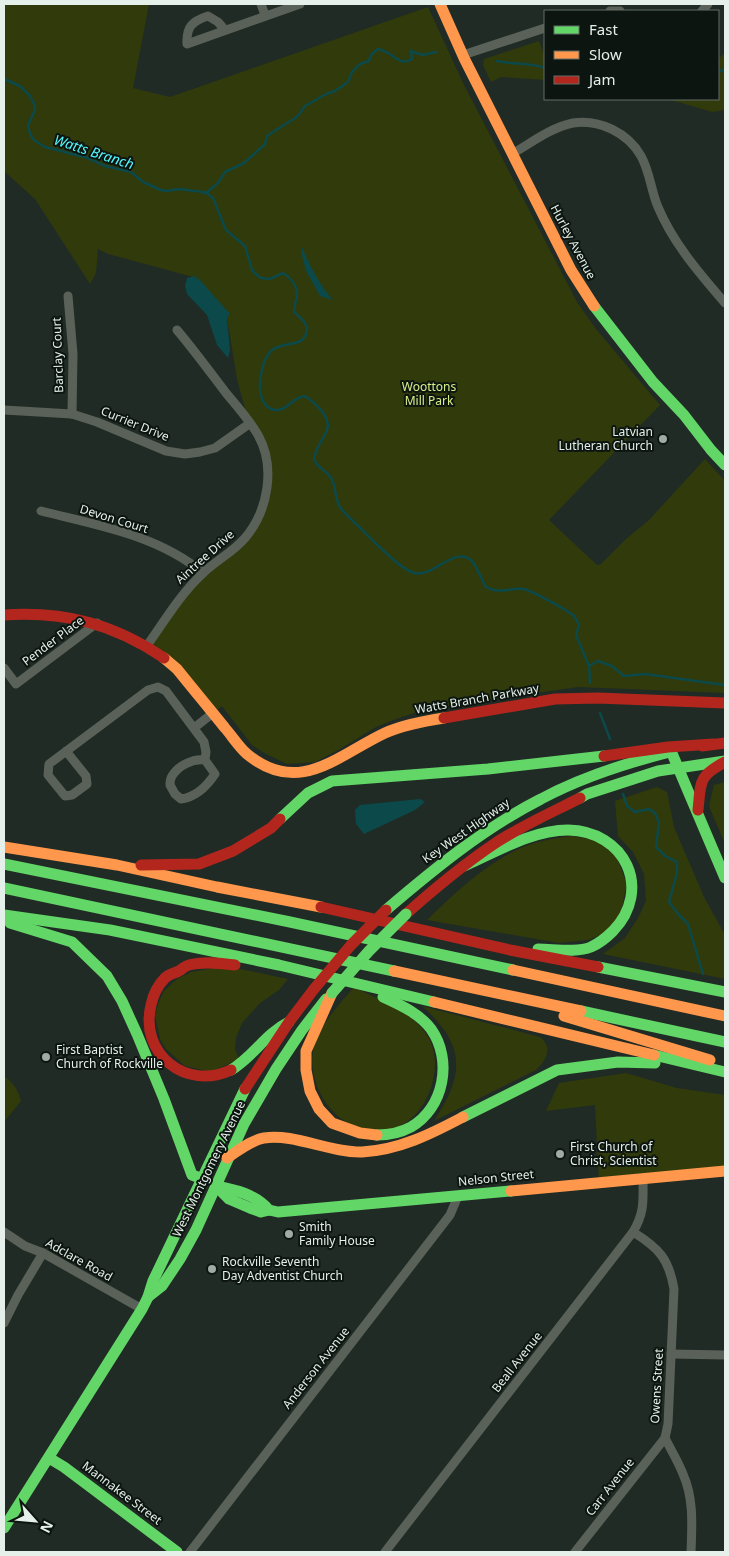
<svg xmlns="http://www.w3.org/2000/svg" width="729" height="1556" viewBox="0 0 729 1556" font-family="'Noto Sans',sans-serif">
<style>
.green{fill:#313a0b}
.water{fill:#0b494a}
.lines{fill:none;stroke-linecap:round;stroke-linejoin:round}
.stream{stroke:#0b494a;stroke-width:2.5}
.street{stroke:#5a6158;stroke-width:9}
.fast{stroke:#63d668;stroke-width:11}
.slow{stroke:#ff974d;stroke-width:11}
.jam{stroke:#b3261e;stroke-width:11}
.fast-bridge{stroke:#63d668;stroke-width:11}
.jam-bridge{stroke:#b3261e;stroke-width:11}
.poi-dot{fill:#9faba4;stroke:#0d1510;stroke-width:2}
.labels{text-anchor:middle;stroke-width:4;stroke-linejoin:round;paint-order:stroke}
.street-label{font-size:12px;fill:#e4f0e9;stroke:#0d1510}
.park-label{font-size:12px;fill:#d9ef87;stroke:#0d1510}
.poi-label{font-size:12px;fill:#e4f0e9;stroke:#0d1510;text-anchor:start}
.water-label{font-size:14px;font-style:italic;fill:#55f7fc;stroke:#0d1510}
</style>
<rect width="100%" height="100%" fill="#202b25"/>
<!-- green -->
<g class="green">
<path d="M4,4h145l-16,84 37,9 258,-90 36,78 113,217 19,27 64,76 -111,115 48,45 4,-1 25,-25 23,-19 56,-61 20,22v212l-147,-6 -152,22 -30,10 -20,8 -36,22 -25,13 -28,2 -21,-10 -14,-9 -30,-39 -9,7 -67,-66 34,-50 45,-40 36,-46 6,-53 -18,-34 -12,-45 -11,-67 -29,-34 -89,-24 -10,-5 -2,24 -6,11 -55,-85 -31,-28z"/>
<path d="M539,41l6,16v23l-44,-3 -10,5 -8,-17 1,-6z"/>
<path d="M725,53v57l-13,2 -44,-13h50v-40z"/>
<path d="M725,782v62l-16,-38 5,-21z"/>
<path d="M657,787l10,5 7,35 30,70 21,38v44l-122,-25 22,-16 13,-20 8,-17 -2,-27 -11,-22 -15,-16 -3,-35z"/>
<path d="M572,836l18,3 14,7 12,10 11,28 -7,32 -15,17 -17,7 -29,3 -132,-23c28,-27 59,-57 96,-73 15,-6 32,-9 49,-11z"/>
<path d="M226,966l62,13 -9,11 -19,13 -18,20 -6,15 -1,11 4,10 -28,13 -26,-6 -19,-17 -6,-10 -5,-24 3,-11 6,-13 13,-12 14,-7z"/>
<path d="M354,987c25,13 58,24 73,48 21,32 -2,93 -43,95 -8,1 -23,0 -30,-4 -30,-13 -49,-51 -39,-83 7,-21 25,-39 39,-56z"/>
<path d="M422,1006l118,31c13,10 7,23 -4,33l-102,51c31,-47 32,-76 -12,-115z"/>
<path d="M626,1073l51,15 48,7v76l-126,11 -4,-77 -49,6 13,-28z"/>
<path d="M4,1076c9,7 14,13 17,25l-17,21z"/>
</g>
<!-- water -->
<g class="water">
<path d="M302,247c8,19 17,37 31,53l-13,-4 -14,-25 -5,-19z"/>
<path d="M194,276l6,4 30,34 -3,4 3,32 -2,8 -11,-13 -10,-30 -20,-21 -2,-8 2,-8z"/>
<path d="M420,799l5,3 -10,8 -51,24 -8,-10 -1,-14 5,-5z"/>
</g>
<g class="lines">
<!-- stream -->
<g class="stream">
<path d="M497,61c17,4 31,1 48,7"/>
<path d="M718,72l7,-3"/>
<path d="M4,79l16,7 10,10 4,8 1,6 -7,15 2,9 4,6 11,7 43,11 17,8 26,6 12,10 18,8 5,1 13,-2 24,3 5,2 5,4 13,32 19,16 7,24 4,4 5,4 9,1 13,-6c7,4 14,12 14,21 0,6 -3,12 -3,18 11,9 19,17 7,29 -9,4 -22,3 -29,9 -13,11 -20,57 3,60 13,1 17,-13 30,-14 9,6 27,21 22,34 -4,10 -11,17 -13,29 3,9 12,11 17,19 6,9 3,20 9,29 3,5 9,10 13,14 13,12 46,48 61,52 19,5 40,-27 57,-13 6,6 10,19 15,27 13,8 25,0 38,2 8,2 43,21 49,26 3,3 4,7 6,10l-3,10 13,31 1,17"/>
<path d="M206,193l12,-10 7,-11 19,-9 21,-19 2,-8 9,-6 21,-13 8,-11 21,-12 9,-3 13,-9 4,-10 8,-8 9,-3 2,-6 7,-6c4,1 8,3 12,5 8,5 12,11 22,5l-1,-8 11,4 14,-3"/>
<path d="M589,666l9,-5 14,5 12,10 21,-2 80,11"/>
<path d="M600,713l10,26"/>
<path d="M623,794l4,12 8,6 14,-3 6,4 4,10 -3,24 9,9 12,6v11l-8,29 10,13 9,9 15,50"/>
</g>
<!-- street -->
<g class="street">
<path d="M261,4l4,11"/>
<path d="M610,11h10"/>
<path d="M702,11l6,-7"/>
<path d="M225,30l-7,-8 -10,-6c-15,5 -22,10 -21,28l113,-40"/>
<path d="M463,55l82,-27"/>
<path d="M512,154c19,-11 40,-27 61,-31 27,-4 55,10 68,33 9,16 10,35 17,51 15,36 42,67 67,96"/>
<path d="M68,296l5,58 -1,60"/>
<path d="M4,410l68,4 25,8 69,29 19,3 15,-2 15,-4 34,-24"/>
<path d="M41,511c55,14 117,24 162,62"/>
<path d="M146,647c18,-25 33,-51 55,-72 14,-14 31,-22 44,-37 23,-27 31,-71 13,-103 -7,-13 -22,-30 -32,-42 -16,-21 -32,-43 -49,-63"/>
<path d="M4,668l12,16 81,-61"/>
<path d="M194,728l19,-15"/>
<path d="M66,751l20,25 1,8 -15,11 -7,1 -17,-21 1,-11 99,-74 10,-3 8,4 38,51 2,10 -1,8 10,14c-8,12 -18,23 -34,25l-6,-5 -5,-9c0,-3 0,-6 2,-9 6,-10 21,-18 33,-16"/>
<path d="M4,1232l21,14 18,7 99,56"/>
<path d="M633,1232c26,16 36,27 41,57l-6,135 -3,14c6,12 13,23 18,36 11,25 9,51 8,78"/>
<path d="M4,1323l14,-28 25,-42"/>
<path d="M671,1354l54,1"/>
<path d="M190,1552l260,-337 8,-19"/>
<path d="M385,1552l248,-320c12,-20 10,-32 10,-54"/>
<path d="M575,1552l90,-114"/>
</g>
<!-- fast -->
<g class="fast">
<path d="M594,306l59,76 31,33 27,35 14,15"/>
<path d="M671,751l54,127"/>
<path d="M580,798l7,-4 71,-23 67,-10"/>
<path d="M280,819l28,-26 24,-12 156,-12 116,-13"/>
<path d="M4,864l286,58 223,48"/>
<path d="M464,866c32,-14 68,-36 104,-36 57,1 85,59 45,101 -7,7 -13,12 -22,16 -15,6 -37,2 -53,2"/>
<path d="M4,888l390,83"/>
<path d="M386,910c48,-41 98,-82 155,-111 39,-21 82,-35 125,-46"/>
<path d="M4,915l106,15 169,35 155,37"/>
<path d="M10,923l62,19 35,34 15,25 15,33 27,65 28,76 11,4"/>
<path d="M598,967l127,25"/>
<path d="M581,1011l144,31"/>
<path d="M654,1055l71,17"/>
<path d="M231,1070c23,-14 34,-36 58,-48"/>
<path d="M463,1117l94,-47 61,-8 37,1"/>
<path d="M377,1135c12,0 23,-2 34,-8 33,-19 42,-67 20,-98 -12,-16 -31,-24 -48,-32"/>
<path d="M216,1186l13,13 21,9 11,4 8,-2 9,2 233,-21"/>
<path d="M216,1186c20,4 39,8 53,24"/>
<path d="M148,1297l14,-11 18,-27 16,-29 48,-106 32,-55 26,-39 24,-31"/>
<path d="M49,1458l15,9 113,85"/>
<path d="M4,1528l138,-219 6,-12 5,-16 92,-192"/>
</g>
<!-- slow -->
<g class="slow">
<path d="M440,4l24,54 107,212 23,36"/>
<path d="M164,658l13,11c16,20 32,39 48,59 7,8 14,19 22,26 52,43 91,1 138,-21 18,-8 39,-12 59,-15"/>
<path d="M4,847l113,18 100,22 104,20"/>
<path d="M513,970l212,46"/>
<path d="M394,971l187,40"/>
<path d="M332,993l-26,58v19l4,21 9,18 13,14 28,10 17,2"/>
<path d="M434,1002l220,53"/>
<path d="M564,1016l146,44"/>
<path d="M227,1158c11,-7 24,-18 37,-20 30,-5 66,15 98,14 37,-2 69,-18 101,-35"/>
<path d="M511,1191l214,-20"/>
</g>
<!-- jam -->
<g class="jam">
<path d="M4,615c61,-4 110,9 160,43"/>
<path d="M444,718l111,-19 43,-1 127,5"/>
<path d="M702,746l23,-3"/>
<path d="M604,756l64,-9 45,-3"/>
<path d="M698,810c3,-28 0,-34 27,-48"/>
<path d="M141,865l58,-1 34,-13 38,-23 9,-9"/>
<path d="M321,907l189,43 88,17"/>
<path d="M406,914c28,-25 57,-49 88,-70 27,-18 57,-31 86,-46"/>
<path d="M231,1070c-45,21 -92,-16 -80,-65 2,-10 7,-20 14,-27 4,-4 10,-5 14,-7 3,-2 6,-5 10,-6 14,-4 31,-2 46,0"/>
<path d="M245,1089l44,-67 25,-33"/>
</g>
<!-- fast-bridge -->
<path class="fast-bridge" d="M332,993l37,-42 37,-37"/>
<!-- jam-bridge -->
<path class="jam-bridge" d="M314,989l37,-44 35,-35"/>
</g>
<!-- markers -->
<g class="poi-dot">
<circle cx="663" cy="439" r="5"/>
<circle cx="46" cy="1057" r="5"/>
<circle cx="560" cy="1154" r="5"/>
<circle cx="289" cy="1234" r="5"/>
<circle cx="212" cy="1269" r="5"/>
</g>
<g class="labels">
<!-- street labels -->
<g class="street-label">
<text transform="translate(573 242) rotate(62)" y="4">Hurley Avenue</text>
<text transform="translate(58 355) rotate(-92)" y="4">Barclay Court</text>
<text transform="translate(135 424) rotate(22)" y="4">Currier Drive</text>
<text transform="translate(114 519) rotate(17)" y="4">Devon Court</text>
<text transform="translate(205 557) rotate(-42)" y="4">Aintree Drive</text>
<text transform="translate(53 641) rotate(-37)" y="4">Pender Place</text>
<text transform="translate(477 699) rotate(-10)" y="4">Watts Branch Parkway</text>
<text transform="translate(466 831) rotate(-35)" y="4">Key West Highway</text>
<text transform="translate(209 1169) rotate(-64)" y="4">West Montgomery Avenue</text>
<text transform="translate(496 1178) rotate(-6)" y="4">Nelson Street</text>
<text transform="translate(79 1260) rotate(29)" y="4">Adclare Road</text>
<text transform="translate(517 1362) rotate(-52)" y="4">Beall Avenue</text>
<text transform="translate(316 1368) rotate(-52)" y="4">Anderson Avenue</text>
<text transform="translate(657 1386) rotate(-87)" y="4">Owens Street</text>
<text transform="translate(610 1487) rotate(-52)" y="4">Carr Avenue</text>
<text transform="translate(122 1493) rotate(37)" y="4">Mannakee Street</text>
</g>
<!-- park labels -->
<g class="park-label">
<text x="429" y="391">Woottons<tspan x="429" dy="14">Mill Park</tspan></text>
</g>
<!-- poi labels -->
<g class="poi-label">
<text x="653" y="436" text-anchor="end">Latvian<tspan x="653" dy="14">Lutheran Church</tspan></text>
<text x="56" y="1054">First Baptist<tspan x="56" dy="14">Church of Rockville</tspan></text>
<text x="570" y="1151">First Church of<tspan x="570" dy="14">Christ, Scientist</tspan></text>
<text x="299" y="1231">Smith<tspan x="299" dy="14">Family House</tspan></text>
<text x="222" y="1266">Rockville Seventh<tspan x="222" dy="14">Day Adventist Church</tspan></text>
</g>
<!-- water labels -->
<g class="water-label">
<text transform="translate(94 152) rotate(18)" y="5">Watts Branch</text>
</g>
</g>
<!-- border -->
<rect width="729" height="1556" fill="none" stroke="#e4f0e9" stroke-width="10"/>
<!-- legend -->
<rect x="544" y="10" width="175" height="90" fill="#0d1510" stroke="#636d67"/>
<rect x="554" y="26" width="25" height="8" fill="#63d668" stroke="#636d67"/>
<text x="589" y="35" font-size="15" fill="#e4f0e9">Fast</text>
<rect x="554" y="51" width="25" height="8" fill="#ff974d" stroke="#636d67"/>
<text x="589" y="60" font-size="15" fill="#e4f0e9">Slow</text>
<rect x="554" y="76" width="25" height="8" fill="#b3261e" stroke="#636d67"/>
<text x="589" y="85" font-size="15" fill="#e4f0e9">Jam</text>
<!-- north arrow -->
<g transform="translate(35 1521) rotate(117)" stroke="#0d1510" stroke-width="4" paint-order="stroke">
<path d="M0-4L9 19L0 12L-9 19Z" fill="#e4f0e9"/>
<text y="-8" font-size="14" font-weight="bold" text-anchor="middle" fill="#e4f0e9">N</text>
</g>
</svg>
